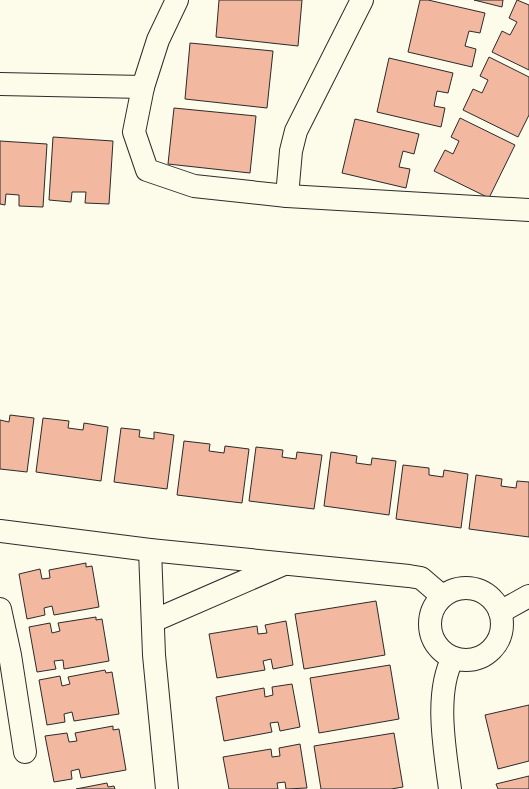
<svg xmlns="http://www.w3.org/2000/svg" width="529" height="789" viewBox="0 0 529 789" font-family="'Crimson Pro',serif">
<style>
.building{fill:#f2b8a0;stroke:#2b2b2b}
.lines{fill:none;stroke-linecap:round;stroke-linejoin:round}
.street-casing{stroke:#2b2b2b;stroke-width:24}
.street{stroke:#fdfbea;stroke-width:22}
</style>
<rect width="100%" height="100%" fill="#fdfbea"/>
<!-- building -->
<g class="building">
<path d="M219,0h83l-4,46 -82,-9z"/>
<path d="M420,0h8l57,13 -5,20 -11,-2 -4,15 11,3 -4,18 -64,-15z"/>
<path d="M474,0h29l-1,7z"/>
<path d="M517,0l12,5v65l-37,-18 10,-21 8,4 7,-13 -8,-4z"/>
<path d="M190,43l83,8 -6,57 -82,-9z"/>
<path d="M489,57l40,20v38l-11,22 -55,-27 10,-21 9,4 6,-13 -8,-4z"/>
<path d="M389,58l64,15 -5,20 -11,-2 -3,15 11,2 -4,19 -64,-15z"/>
<path d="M174,108l82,8 -6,57 -82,-9z"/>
<path d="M460,118l55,27 -26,53 -55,-27 11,-21 8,4 6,-13 -8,-4z"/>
<path d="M355,119l64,15 -5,20 -11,-3 -4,16 11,2 -4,19 -64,-15z"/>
<path d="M53,137l60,4 -4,63 -24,-1 1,-11h-14l-1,10 -22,-2z"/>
<path d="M0,141l47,3 -4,63 -24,-1v-11l-13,-1 -1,11 -5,-1z"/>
<path d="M10,415l24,3 -7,54 -27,-3v-49l9,2z"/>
<path d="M43,418l26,3 -1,7 15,2 1,-7 24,4 -7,54 -65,-9z"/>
<path d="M121,428l19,2 -1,7 15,2v-7l20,3 -7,54 -53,-7z"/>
<path d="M184,441l26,3 -1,7 15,2 1,-7 24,3 -7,54 -65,-8z"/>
<path d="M256,447l27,3 -1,7 14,2 1,-7 25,3 -8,54 -65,-8z"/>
<path d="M331,452l26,4 -1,7 15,2 1,-7 24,3 -7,54 -65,-9z"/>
<path d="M403,465l26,3v7l14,2 1,-7 24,4 -7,54 -65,-9z"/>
<path d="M476,475l26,4 -1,7 15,2 1,-7 12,1v55l-60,-8z"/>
<path d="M86,563v4l6,-1 7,41 -45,8 -2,-9 -8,2 1,7 -18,4 -8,-45 21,-5 2,10 8,-1 -1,-8z"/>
<path d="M376,601l9,54 -81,14 -9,-55z"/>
<path d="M96,617v3l6,-1 7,42 -45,8 -1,-9 -9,1 2,8 -19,3 -8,-45 21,-4 2,10 8,-2 -2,-8z"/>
<path d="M286,621l7,44 -20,4 -2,-10 -8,2 2,9 -48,8 -8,-44 48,-8 1,8 9,-1 -2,-8z"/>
<path d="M390,665l9,54 -80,14 -9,-55z"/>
<path d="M105,670l1,3 6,-1 7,42 -45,7 -2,-9 -8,2 1,8 -18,3 -8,-45 21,-4 2,10 8,-2 -2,-7z"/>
<path d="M292,684l8,43 -20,4 -2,-9 -8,1 2,9 -48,9 -8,-44 48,-9 1,9 8,-2 -1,-8z"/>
<path d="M529,705v56l-31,8 -13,-54z"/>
<path d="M113,726v4l6,-1 7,41 -45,8 -2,-9 -8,2 1,8 -18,3 -9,-46 22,-3 2,9 8,-1 -2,-8z"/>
<path d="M394,733l9,54 -12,2h-70l-7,-43z"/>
<path d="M300,744l7,44 -21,1 -1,-7 -8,1 1,6h-49l-6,-32 48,-8 1,8 8,-1 -1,-8z"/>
<path d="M529,776v13h-31l-2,-5z"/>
<path d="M107,783l1,4 6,-1 1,3h-39z"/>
</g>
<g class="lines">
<!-- street casing -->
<g class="street-casing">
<g id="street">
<path d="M177,0l-19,40 -15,47 -9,45 13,38 47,16 93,10 242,14"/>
<path d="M0,84l143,3"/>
<path d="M287,196l4,-45 5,-20 66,-131"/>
<path d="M0,531l150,19 259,26 12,2 21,18"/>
<path d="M150,550l4,105 13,134"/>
<circle cx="466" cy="624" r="36"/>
<path d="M0,609l10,46 15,97"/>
<path d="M500,612l29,-16"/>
<path d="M153,621l131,-57"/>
<path d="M450,789c-5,-38 -16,-96 3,-131"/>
</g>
</g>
<!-- street -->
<use href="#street" class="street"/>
</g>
</svg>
